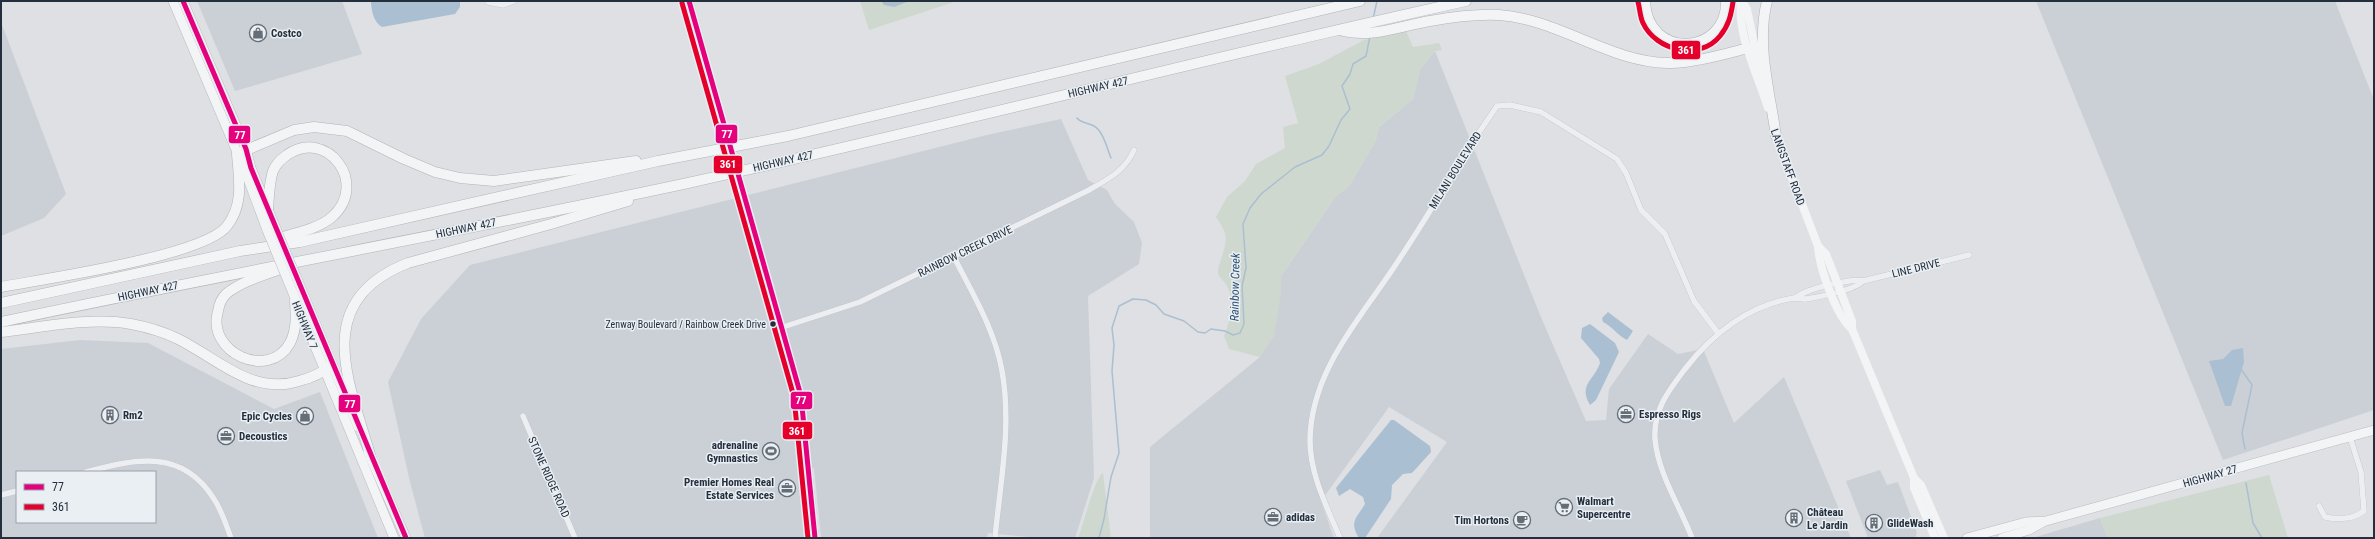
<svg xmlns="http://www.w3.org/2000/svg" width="2375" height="539" viewBox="0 0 2375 539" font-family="'Roboto Condensed',sans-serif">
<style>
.built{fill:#cbd0d7;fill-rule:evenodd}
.green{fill:#cfd8ce}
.water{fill:#aabfd1}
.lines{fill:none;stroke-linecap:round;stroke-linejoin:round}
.stream{stroke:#aabfd1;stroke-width:1.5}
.minor-casing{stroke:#bcbec1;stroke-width:6}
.tertiary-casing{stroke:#bcbec1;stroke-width:8}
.primary-casing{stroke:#babdc1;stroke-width:10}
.motorway-casing{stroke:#b0b4b8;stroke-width:11}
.minor{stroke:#edeef1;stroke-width:5.5}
.tertiary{stroke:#edeef1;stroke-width:7}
.secondary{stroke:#f2f4f5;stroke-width:8}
.primary{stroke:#f2f4f5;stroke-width:9}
.motorway{stroke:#f2f4f5;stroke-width:10}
.tertiary-bridge-casing{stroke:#bcbec1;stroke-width:8;stroke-linecap:butt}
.primary-bridge-casing{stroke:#babdc1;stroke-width:10;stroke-linecap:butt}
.tertiary-bridge{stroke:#edeef1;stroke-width:7}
.primary-bridge{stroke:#f2f4f5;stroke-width:9}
.bus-1-casing{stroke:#eaeff4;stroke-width:8}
.bus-2-casing{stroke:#eaeff4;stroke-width:8}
.bus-1{stroke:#e5007d;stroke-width:5}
.bus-2{stroke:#e4002b;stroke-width:5}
.bus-dot{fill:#242f3d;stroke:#eaeff4;stroke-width:1.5}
.labels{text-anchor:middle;stroke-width:3;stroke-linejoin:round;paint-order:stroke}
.bus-label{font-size:10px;fill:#242f3d;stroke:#eaeff4;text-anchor:end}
.poi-label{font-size:11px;font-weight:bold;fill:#242f3d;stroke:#eaeff4;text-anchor:start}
.street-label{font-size:11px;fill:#242f3d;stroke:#eaeff4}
.water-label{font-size:12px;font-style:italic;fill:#2d5172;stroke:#eaeff4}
.line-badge{stroke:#eaeff4;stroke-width:1.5}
.badge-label{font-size:11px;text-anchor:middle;font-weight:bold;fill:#fff}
</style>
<rect width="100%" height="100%" fill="#dee0e3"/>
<!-- built -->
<g class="built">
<path d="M197,1h145l20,53 -127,37z"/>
<path d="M2036,1h299l39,99v310l-151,50z"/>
<path d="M1,22l65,172 -22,24 -43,18z"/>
<path d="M1435,51l105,264 46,106 20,-1 3,-31 39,-55 30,20 25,-5 31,74 50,-46 67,161h-474l70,-96 -58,-35 -68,94 13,37h-184v-91l110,-90 4,-8 17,-56v-17l55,-80 13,-10 26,-44 4,-15 34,-28 7,-30z"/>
<path d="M1061,119l27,61 19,10 8,14 19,18 8,21 -3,21 -51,32 6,182 -19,60h-38l-49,-5 -1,5h-166l-7,-70 -15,4 7,66h-381l-15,-56 -22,-100 33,-63 49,-54 517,-130z"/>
<path d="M80,340l68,3 126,66 46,-17 58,146h-377v-189zM17,472h138v50h-138z"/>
<path d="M1880,470l7,15 11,-3 19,51 -2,5h-47l-22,-57z"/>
<path d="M2100,518l8,20h-76z"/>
</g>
<!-- green -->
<g class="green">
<path d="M860,1h97l-88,29z"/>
<path d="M1406,31l7,16 26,-4 3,7 -7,1 -15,18 -7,30 -34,28 -4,15 -26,44 -13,10 -55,80v17l-7,43 -14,21 -31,-8 -5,-13c6,-16 12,-34 3,-50 -3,-6 -9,-8 -9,-15 0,-4 2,-8 3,-12 7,-20 7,-25 -5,-42l11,-20 18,-16 11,-17 29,-16 -2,-21 15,-4 -13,-47 34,-12 45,-24z"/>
<path d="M1103,473l8,65h-33c5,-12 17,-61 25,-65z"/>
<path d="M2269,475l19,63h-180l-8,-20z"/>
</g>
<!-- water -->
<g class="water">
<path d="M371,1h89v6l-5,7 -73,13c-8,-4 -11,-17 -11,-26z"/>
<path d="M881,1h28l-15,6 -10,-2z"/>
<path d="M1608,312l25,19 -6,9c-10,-5 -14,-13 -24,-18l-1,-4z"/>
<path d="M1590,324l25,19 4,9 -23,48 -6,5c-12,-21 4,-24 10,-42l-1,-4 -18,-21 1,-10z"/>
<path d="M2243,348l1,14 -13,44h-6l-16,-45 14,-2 9,-9z"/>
<path d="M1391,420h3l36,26 1,6 -19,21 -9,1 -11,11 -1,14 -26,39h-6c-10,-16 -3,-19 6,-34l-2,-7 -13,-8 -11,7 -3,-8z"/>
</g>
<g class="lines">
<!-- stream -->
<g class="stream">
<path d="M1373,19l4,-18"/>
<path d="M1077,118c4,5 11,5 17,8 9,5 13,22 17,32"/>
<path d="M2241,369l11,16 -10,48 3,16"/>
<path d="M2246,483l7,40 9,15"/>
<path d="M1099,538l5,-19 7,-42 8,-24 -7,-82 2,-26 -2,-17 7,-22 14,-7 13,1 10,5 8,9 20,7 14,11 7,1 6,-4 14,2 8,4 7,-2 4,-9 -2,-38 4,-18 -3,-44 7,-16 11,-14 34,-27 27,-12 7,-9 12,-26 9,-11 -8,-23 8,-12 3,-10 13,-8 4,-20"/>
</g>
<!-- minor casing -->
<g class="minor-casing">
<g id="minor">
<path d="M488,2l15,3 11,-4"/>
<path d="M954,257c18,36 41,73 48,114 10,55 -2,113 -7,167"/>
<path d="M1795,298c11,-9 55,-20 68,-17l106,-26"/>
<path d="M780,328l80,-26 229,-112c19,-11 36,-19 45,-40"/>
<path d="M523,416l52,122"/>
<path d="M86,472c50,-13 96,-24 128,27 8,12 12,26 17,39"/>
<path d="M1,495l16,-4"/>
<path d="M2319,506l6,11c13,3 29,2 39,-6l-3,-39 -11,-35"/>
<path d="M1340,538c-13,-31 -30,-63 -30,-98 1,-72 54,-125 90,-182 20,-30 38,-61 59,-92l6,-13 32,-47 13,-1 31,7 76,47 9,14 15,37 24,24 29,67 24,32"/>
<path d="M1692,538c-12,-32 -34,-64 -37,-99 -2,-29 14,-49 30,-70 27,-35 64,-64 109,-71 4,0 8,1 12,1 13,-2 49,-9 57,-18"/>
</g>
</g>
<!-- tertiary casing -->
<g class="tertiary-casing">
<g id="tertiary">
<path d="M689,1l37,133"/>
<path d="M740,187l61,209 14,142"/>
</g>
</g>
<!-- primary casing -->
<g class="primary-casing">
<g id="primary">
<path d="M173,1l72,170 22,59"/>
<path d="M183,1l63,148 5,19 25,61"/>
<path d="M297,279l61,148"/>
<path d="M288,281l106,257"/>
<path d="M368,452l38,86"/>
<path d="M1967,538l59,-16 20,-1 328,-91"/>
<path d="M2002,538l27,-8 14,-8"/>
</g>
</g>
<!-- motorway casing -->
<g class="motorway-casing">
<g id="motorway">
<path d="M1645,1c2,60 83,54 81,0"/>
<path d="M1767,1c-11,44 3,91 9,135"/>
<path d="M1340,30c30,9 60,-4 90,-9 22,-4 47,-7 69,-6 59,4 110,47 169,48 21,1 66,-11 87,-17"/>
<path d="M268,210c1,-13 1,-27 5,-39 3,-7 8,-12 14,-16 39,-28 83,28 45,62 -15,13 -41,17 -60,23"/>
<path d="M281,269c-17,6 -41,13 -55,25 -4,4 -7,11 -8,17 -12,42 51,70 72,32 7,-14 6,-28 5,-42"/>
<path d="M1,287c43,-8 203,-31 226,-61 17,-22 12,-46 10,-72l57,-24 20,-3 33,4 57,28 31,13 25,6 34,3 142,-20"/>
<path d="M1,303l239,-52 60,-9 358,-81 130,-25 572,-135"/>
<path d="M1,322c229,-49 459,-90 687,-139 260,-57 518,-125 778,-182"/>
<path d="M1,332c43,-5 88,-15 130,-8 16,3 33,8 47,15 39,19 74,57 121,42 12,-3 23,-8 33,-16"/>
<path d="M371,458c-21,-75 -62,-156 37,-195l143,-39 77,-23"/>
</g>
</g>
<!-- minor -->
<use href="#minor" class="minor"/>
<!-- tertiary -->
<use href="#tertiary" class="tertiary"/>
<!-- secondary -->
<g class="secondary">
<path d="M1741,1c-4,35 17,74 27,107"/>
<path d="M1742,1l5,8 14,67v7"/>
<path d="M1774,131l44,115c1,21 18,70 34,83"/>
<path d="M1818,246l8,8 26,67v8l62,149v10l21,50"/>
<path d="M1914,478l7,7 23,53"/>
</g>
<!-- primary -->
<use href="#primary" class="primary"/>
<!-- motorway -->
<use href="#motorway" class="motorway"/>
<!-- tertiary-bridge casing -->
<g class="tertiary-bridge-casing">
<path id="tertiary-bridge" d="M726,134l14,53"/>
</g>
<!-- primary-bridge casing -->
<g class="primary-bridge-casing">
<g id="primary-bridge">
<path d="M276,229l21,50"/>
<path d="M267,230l21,51"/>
</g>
</g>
<!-- tertiary-bridge -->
<use href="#tertiary-bridge" class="tertiary-bridge"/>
<!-- primary-bridge -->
<use href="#primary-bridge" class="primary-bridge"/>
<!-- bus-1 casing -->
<g class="bus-1-casing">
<g id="bus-1">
<path d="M183,1l63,148 5,19 155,370"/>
<path d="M689,1l112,395 14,142"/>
</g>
</g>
<!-- bus-2 casing -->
<g class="bus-2-casing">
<g id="bus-2">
<path d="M1638,2c2,7 2,15 5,21 13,28 57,38 77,13 9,-11 11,-21 13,-34"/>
<path d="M682,3l112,394 14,141"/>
</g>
</g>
<!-- bus-1 -->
<use href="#bus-1" class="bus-1"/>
<!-- bus-2 -->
<use href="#bus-2" class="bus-2"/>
</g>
<!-- icons -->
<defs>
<g id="shop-ring" transform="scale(0.9)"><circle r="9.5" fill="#eaeff4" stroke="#656d77" stroke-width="1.5"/><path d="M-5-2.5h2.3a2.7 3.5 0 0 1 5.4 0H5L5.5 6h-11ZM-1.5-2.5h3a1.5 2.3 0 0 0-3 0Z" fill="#656d77"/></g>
<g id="office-ring" transform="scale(0.9)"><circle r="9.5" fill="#eaeff4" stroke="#656d77" stroke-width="1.5"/><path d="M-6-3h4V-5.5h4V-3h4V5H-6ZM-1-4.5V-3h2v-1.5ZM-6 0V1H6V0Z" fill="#656d77"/></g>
<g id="building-ring" transform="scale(0.9)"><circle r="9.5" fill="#eaeff4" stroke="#656d77" stroke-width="1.5"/><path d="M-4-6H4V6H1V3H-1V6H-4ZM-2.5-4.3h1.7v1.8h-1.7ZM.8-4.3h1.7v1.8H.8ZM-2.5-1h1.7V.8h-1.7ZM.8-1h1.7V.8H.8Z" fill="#656d77"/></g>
<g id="stadium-ring" transform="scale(0.9)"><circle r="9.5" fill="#eaeff4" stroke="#656d77" stroke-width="1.5"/><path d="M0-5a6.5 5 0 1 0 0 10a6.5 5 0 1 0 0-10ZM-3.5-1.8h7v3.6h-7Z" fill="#656d77"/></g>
<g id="supermarket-ring" transform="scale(0.9)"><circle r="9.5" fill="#eaeff4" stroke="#656d77" stroke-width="1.5"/><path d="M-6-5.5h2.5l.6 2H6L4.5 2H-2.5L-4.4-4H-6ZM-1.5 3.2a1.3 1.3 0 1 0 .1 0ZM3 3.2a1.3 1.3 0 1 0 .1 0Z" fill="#656d77"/></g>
<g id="cafe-ring" transform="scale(0.9)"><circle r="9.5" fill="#eaeff4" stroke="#656d77" stroke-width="1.5"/><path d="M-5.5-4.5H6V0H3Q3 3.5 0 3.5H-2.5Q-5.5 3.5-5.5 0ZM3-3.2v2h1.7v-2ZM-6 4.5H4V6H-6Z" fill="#656d77"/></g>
</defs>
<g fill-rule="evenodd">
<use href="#shop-ring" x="258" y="33"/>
<use href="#office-ring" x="1626" y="414"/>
<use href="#building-ring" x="110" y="415"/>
<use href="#shop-ring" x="305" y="416"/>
<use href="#office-ring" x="226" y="436"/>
<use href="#stadium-ring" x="771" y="451"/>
<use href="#office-ring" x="787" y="488"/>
<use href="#supermarket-ring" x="1564" y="507"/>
<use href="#office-ring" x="1273" y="517"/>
<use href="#building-ring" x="1794" y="518"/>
<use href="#cafe-ring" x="1522" y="520"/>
<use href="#building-ring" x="1874" y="523"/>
</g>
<!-- markers -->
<circle class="bus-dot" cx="773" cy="324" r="3.5"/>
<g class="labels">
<!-- bus labels -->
<g class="bus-label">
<text x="766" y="328">Zenway Boulevard / Rainbow Creek Drive</text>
</g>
<!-- poi labels -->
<g class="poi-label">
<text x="271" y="37">Costco</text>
<text x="1639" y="418">Espresso Rigs</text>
<text x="123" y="419">Rm2</text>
<text x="292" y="420" text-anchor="end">Epic Cycles</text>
<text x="239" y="440">Decoustics</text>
<text x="758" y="449" text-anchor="end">adrenaline<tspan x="758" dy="13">Gymnastics</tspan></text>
<text x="774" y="486" text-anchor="end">Premier Homes Real<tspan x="774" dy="13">Estate Services</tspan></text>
<text x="1577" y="505">Walmart<tspan x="1577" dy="13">Supercentre</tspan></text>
<text x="1807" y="516">Château<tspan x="1807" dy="13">Le Jardin</tspan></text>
<text x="1286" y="521">adidas</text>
<text x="1509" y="524" text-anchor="end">Tim Hortons</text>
<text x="1887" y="527">GlideWash</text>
</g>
<!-- street labels -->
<g class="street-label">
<text transform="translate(1098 87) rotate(-13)" y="4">HIGHWAY 427</text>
<text transform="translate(783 161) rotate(-13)" y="4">HIGHWAY 427</text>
<text transform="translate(1788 167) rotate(70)" y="4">LANGSTAFF ROAD</text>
<text transform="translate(1455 170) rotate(-58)" y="4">MILANI BOULEVARD</text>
<text transform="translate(466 228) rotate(-12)" y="4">HIGHWAY 427</text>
<text transform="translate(965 251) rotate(-26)" y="4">RAINBOW CREEK DRIVE</text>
<text transform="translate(1916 268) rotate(-14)" y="4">LINE DRIVE</text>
<text transform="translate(148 291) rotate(-12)" y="4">HIGHWAY 427</text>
<text transform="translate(305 325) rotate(68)" y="4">HIGHWAY 7</text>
<text transform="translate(2210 476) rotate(-16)" y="4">HIGHWAY 27</text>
<text transform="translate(549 477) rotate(66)" y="4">STONE RIDGE ROAD</text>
</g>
<!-- water labels -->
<g class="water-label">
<text transform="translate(1235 287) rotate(-89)" y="4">Rainbow Creek</text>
</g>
</g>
<g class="line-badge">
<rect x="1671" y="40" width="30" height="20" rx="4" fill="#e4002b"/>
<rect x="715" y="124" width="23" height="20" rx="4" fill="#e5007d"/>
<rect x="228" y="125" width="23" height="19" rx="4" fill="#e5007d"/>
<rect x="713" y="155" width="30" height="19" rx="4" fill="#e4002b"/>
<rect x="790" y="391" width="23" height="19" rx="4" fill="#e5007d"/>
<rect x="338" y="394" width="23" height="19" rx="4" fill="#e5007d"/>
<rect x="782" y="421" width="31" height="19" rx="4" fill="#e4002b"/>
</g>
<g class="badge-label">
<text x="1686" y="54">361</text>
<text x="727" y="138">77</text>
<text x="240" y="139">77</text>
<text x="728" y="168">361</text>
<text x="801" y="404">77</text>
<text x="350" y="408">77</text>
<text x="797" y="435">361</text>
</g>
<!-- border -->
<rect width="2375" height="539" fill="none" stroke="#242f3d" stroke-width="4"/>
<!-- legend -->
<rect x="16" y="471" width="140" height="52" fill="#eaeff4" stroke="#9ba2ab"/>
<rect x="24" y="484" width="20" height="6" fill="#e5007d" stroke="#9ba2ab"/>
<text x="52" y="491" font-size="12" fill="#242f3d">77</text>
<rect x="24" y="504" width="20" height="6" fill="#e4002b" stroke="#9ba2ab"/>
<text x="52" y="511" font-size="12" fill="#242f3d">361</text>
</svg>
